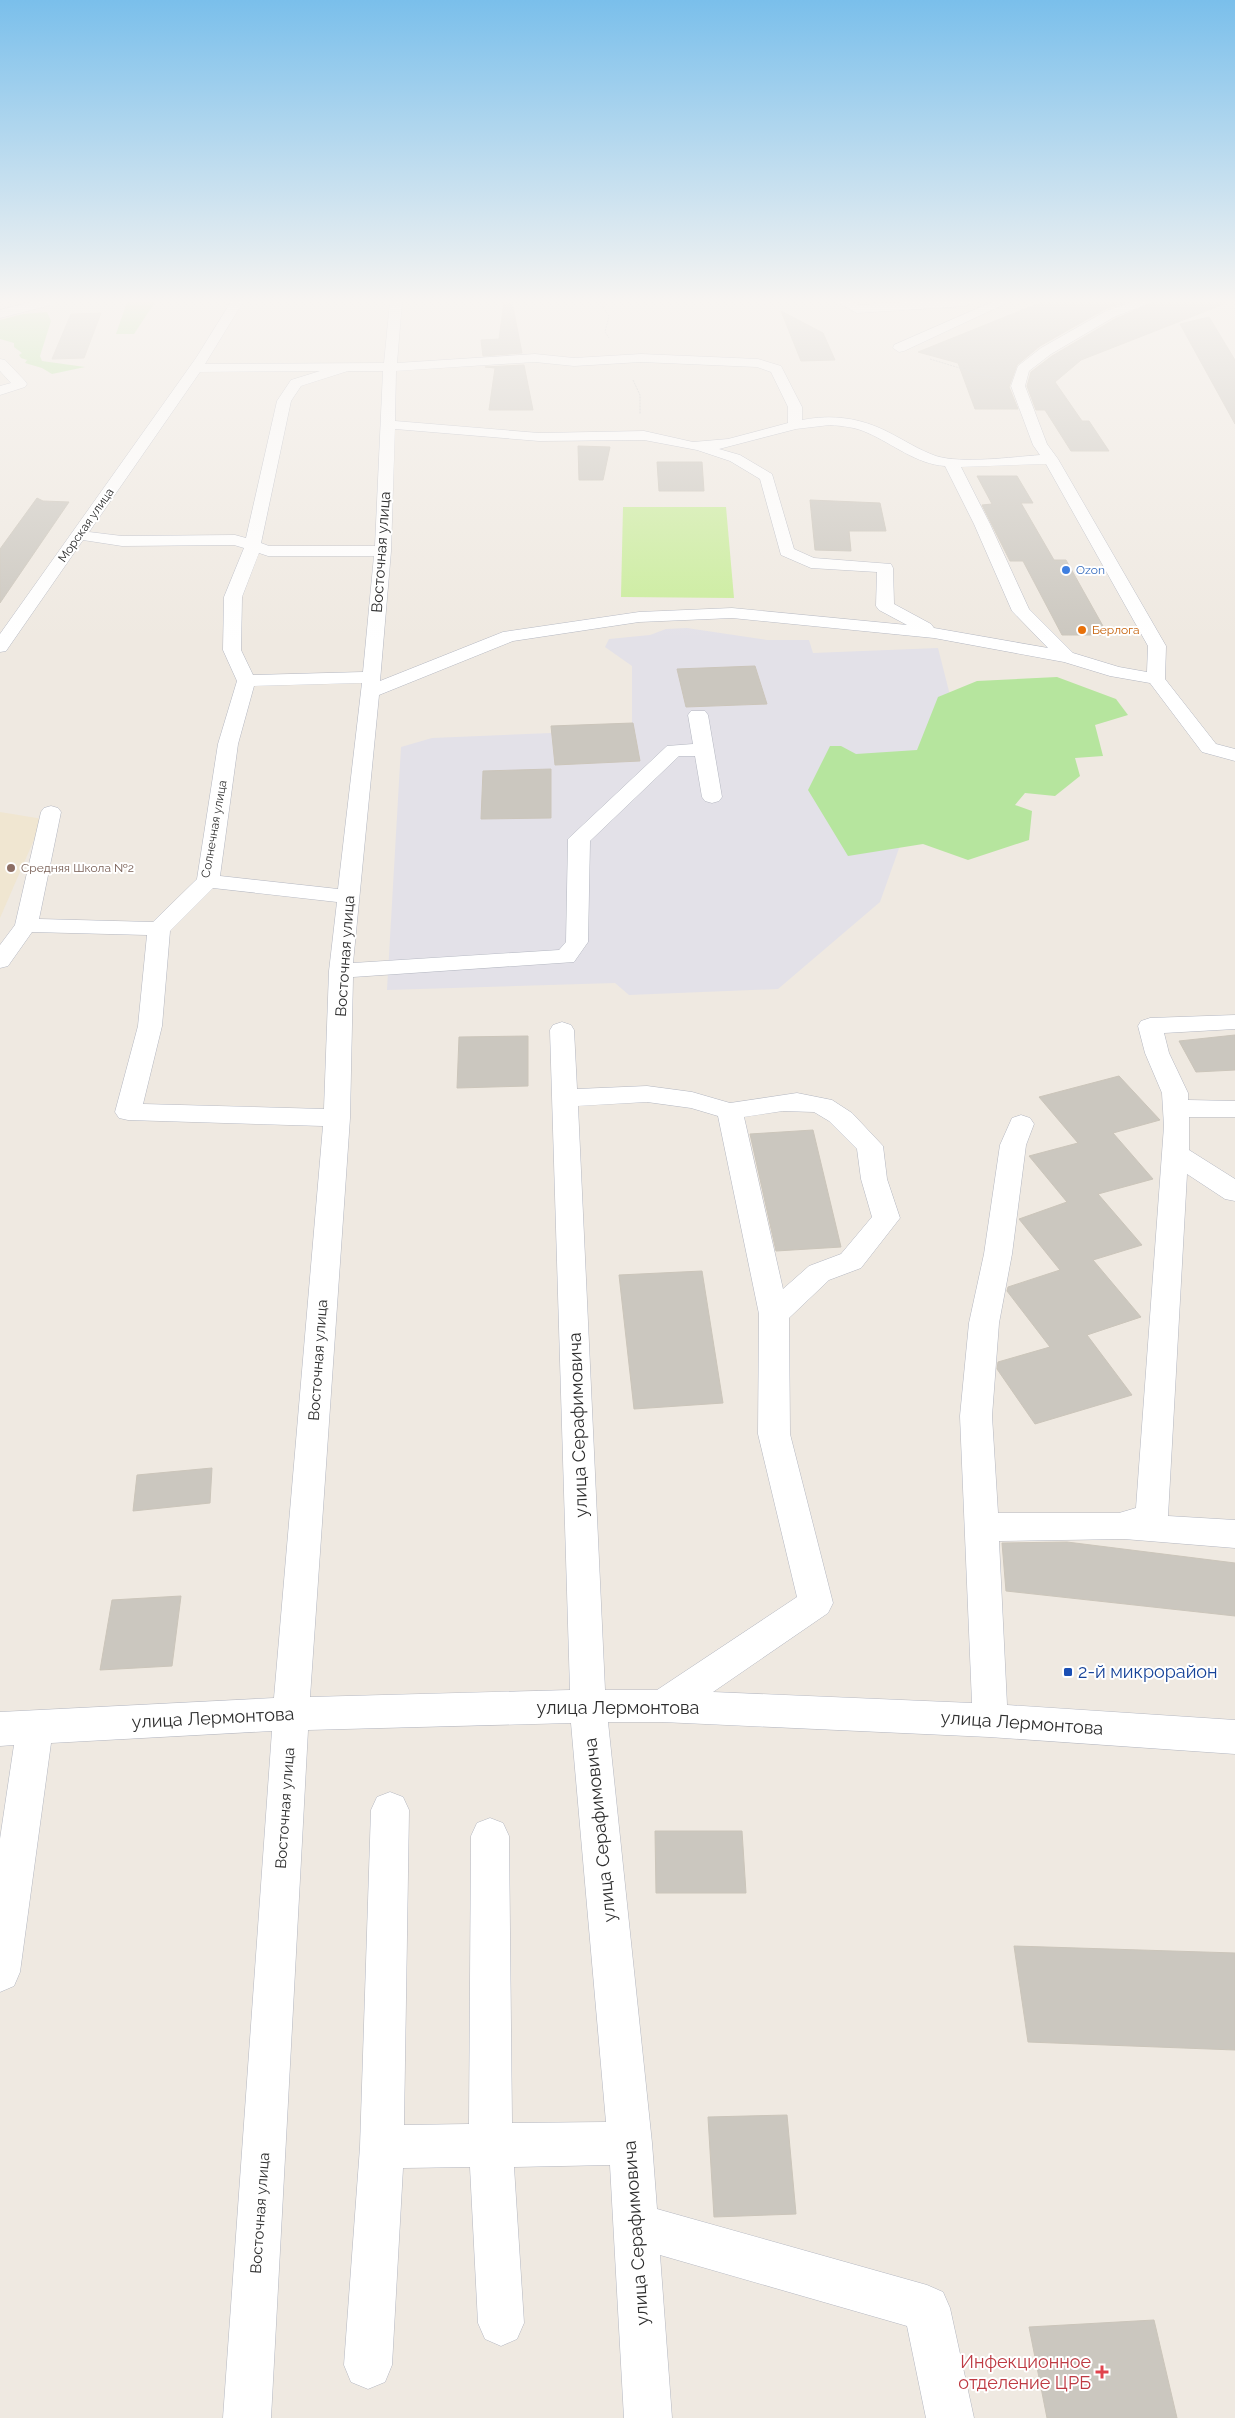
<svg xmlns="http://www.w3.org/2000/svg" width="1235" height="2418" viewBox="0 0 1235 2418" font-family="Raleway,sans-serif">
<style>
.industrial{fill:#e3e1e8}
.education{fill:#f0e6d1}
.green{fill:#b6e59e}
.pitch{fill:#c9ec9a}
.building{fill:#cbc7bf;stroke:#cbc5ba}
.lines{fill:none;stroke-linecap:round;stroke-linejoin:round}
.minor-casing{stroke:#b4b7c1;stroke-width:1}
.path{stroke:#c9c9c9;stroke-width:1;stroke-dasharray:2 1;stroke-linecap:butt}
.minor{fill:#fff;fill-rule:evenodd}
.shop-dot{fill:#3f7fe0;stroke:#fff;stroke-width:2}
.food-dot{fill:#e8710a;stroke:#fff;stroke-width:2}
.education-dot{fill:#8d6e63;stroke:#fff;stroke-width:2}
.transit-dot{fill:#1a4fb4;stroke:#fff;stroke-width:2}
.health-dot{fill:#e0444e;stroke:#fff;stroke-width:2}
.labels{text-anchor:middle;stroke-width:4;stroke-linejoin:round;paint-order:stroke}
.far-street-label{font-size:12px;fill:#2e2e2e;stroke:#fff}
.far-shop-label{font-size:12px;fill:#366cbe;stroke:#fff;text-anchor:start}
.far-food-label{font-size:12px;fill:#c56008;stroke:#fff;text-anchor:start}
.far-education-label{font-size:12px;fill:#785e54;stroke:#fff;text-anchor:start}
.street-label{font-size:15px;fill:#2e2e2e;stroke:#fff}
.near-street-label{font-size:18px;fill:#2e2e2e;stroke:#fff}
.near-transit-label{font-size:18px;fill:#164399;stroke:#fff;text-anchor:start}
.near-health-label{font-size:18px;fill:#be3a42;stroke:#fff;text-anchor:end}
</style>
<rect width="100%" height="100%" fill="#efe9e1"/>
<!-- industrial -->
<path class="industrial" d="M687,628l80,12h42l4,13 125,-5 15,59 -39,99 -34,96 -102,87 -149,6 -14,-12 -228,7 14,-243 31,-9 119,-5v-7l81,-3v-57l-27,-19 4,-8 41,-4 16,-6z"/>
<!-- education -->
<path class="education" d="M0,812l43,7 -43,99z"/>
<!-- green -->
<g class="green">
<path d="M127,302h28l-21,32h-18z"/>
<path d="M47,312l4,9 -11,35 2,5 43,6 -33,7 -10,-6 -17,-5 2,-3 -6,-2 -2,-3 3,-2 -8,-6v-4l-14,-4v-19l23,-6z"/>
<path d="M1057,677l59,22 12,16 -33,10 8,31 -28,2 5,18 -25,20 -30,-3 -10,12 17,6 -3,29 -61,20 -45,-16 -75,12 -40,-66 22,-44h11l15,8 61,-4 21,-53 39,-16z"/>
</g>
<!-- pitch -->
<path class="pitch" d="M623,507h103l8,91 -113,-1z"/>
<!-- building -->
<g class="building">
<path d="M504,302h8l10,51 -39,3 -2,-16 18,-1z"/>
<path d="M1042,302h84l-21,7 -65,37 -23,19 -8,22 9,22h-43l-17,-46 -40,-11z"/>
<path d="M1154,302h70v2l-143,56 -26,22 27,39h7l20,30h-38l-26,-41h-9l-9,-24 4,-14 21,-16 63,-37z"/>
<path d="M781,311l42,22 12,27 -34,1z"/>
<path d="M101,313l-17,45 -32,1 19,-45z"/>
<path d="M1209,317l26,43v64l-55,-100z"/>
<path d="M524,365l9,45h-44l6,-42 -10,-1z"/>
<path d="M578,446l32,1 -7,33h-24z"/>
<path d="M657,462h45l2,29h-45z"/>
<path d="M977,476h40l16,27h-12l33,57h12l42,75h-46l-39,-74h-13l-28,-56 10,-1z"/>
<path d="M37,498l6,3 26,1 -69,101v-54z"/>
<path d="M810,500l70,3 6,28h-37l2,20 -36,-1z"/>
<path d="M755,666l12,38 -81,3 -9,-38z"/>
<path d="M633,723l7,38 -85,4 -4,-39z"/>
<path d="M551,769v49l-70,1 2,-48z"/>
<path d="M1235,1035v35l-39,2 -17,-31z"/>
<path d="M528,1036v50l-71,2 2,-51z"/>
<path d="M1119,1076l41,44 -47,13 40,46 -55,15 44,51 -49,15 48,57 -54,18 45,60 -97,29 -38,-55 1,-7 52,-15 -43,-56 1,-4 52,-17 -41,-51 48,-17 -38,-46 49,-13 -39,-46z"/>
<path d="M813,1130l28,117 -65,4 -26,-117z"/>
<path d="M702,1271l21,132 -89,6 -15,-134z"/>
<path d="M212,1468l-2,35 -77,8 4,-36z"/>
<path d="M1067,1542l168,21v53l-229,-25 -4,-48z"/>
<path d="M181,1596l-9,70 -72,4 12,-70z"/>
<path d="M655,1831h87l4,62h-90z"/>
<path d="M1014,1946l221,7v97l-207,-8z"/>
<path d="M787,2115l9,99 -82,3 -6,-100z"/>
<path d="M1154,2320l23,98h-130l-18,-91z"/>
</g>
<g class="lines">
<!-- minor casing -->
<g class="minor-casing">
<g id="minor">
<path d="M32,302h21l-2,3 -51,13v-8z"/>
<path d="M231,302h12l-38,62 179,-1 6,-61h12l-5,61 138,-9 39,4 67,-4 117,5 23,7 21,41v13c30,-6 59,-2 86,12 16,8 31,18 48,24 26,8 76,1 104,-1l-7,-10 -22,-59 7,-20 23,-18 65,-37 27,-9h19l-38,15 -63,37 -22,17 -4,15 22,58 11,15 108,187 -1,33 51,65 19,5v12l-33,-9 -52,-69 -40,-7 -46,-14 -130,-24 -202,-20 -93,4 -126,19 -134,54 -26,268 206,-13 7,-8 2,-103 99,-93 26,-2 -5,-29 3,-4h14l3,4 14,82 -3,4 -7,2 -7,-2 -3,-4 -7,-41h-16l-89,85 -2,101 -14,20 -221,15 -3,141 -40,579 260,-7 -20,-660 3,-5 9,-3 9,3 3,5 3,59 70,-3 45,6 38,11 67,-10 35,7 20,13 31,33 4,33 13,39 -39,50 -32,12 -40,38 1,116 43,169 -5,10 -115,79 259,11 -12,-287 9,-93 15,-69 16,-109 12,-27 9,-3 9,3 4,6 -8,21 -14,109 -13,69 -7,93 6,97h121l17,-5 28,-382 -2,-33 -17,-40 -7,-27 3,-5 9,-3 85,-3v14l-71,4 5,20 19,40v7l47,1v16h-46v33l46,29v22l-10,-2 -38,-25 -19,342 67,4v28l-111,-9 -125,2 8,164 228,15v34l-246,-17 -327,-15h-54l44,421 5,66 270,76 16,7 7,16 24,110h-48l-19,-92 -247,-71 12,163h-48l-14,-253 -96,2 10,156 -7,16 -16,7 -16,-7 -7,-16 -8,-156 -67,1 -11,197 -7,17 -17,7 -17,-7 -7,-17 16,-218 11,-337 6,-13 13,-5 13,5 6,13 -5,315 65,-1 2,-288 6,-13 13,-5 13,5 6,13 3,287 94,-1 -35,-399 -263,7 -37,688h-48l49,-687 -221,12 -31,229 -6,14 -14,6v-153l14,-94 -14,1v-34l274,-14 49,-572 -195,-6 -9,-2 -4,-6 23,-86 9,-91 -115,-3 -24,34 -8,2v-23l15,-20 26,-113 3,-4 7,-2 7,2 3,4 -22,107 114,3 44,-43 21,-135 19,-63 -14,-31 1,-53 20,-49 -10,-3 -112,1 -39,-6 -77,111 -6,1v-18l196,-276zM535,362l39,4 67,-4 116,5 14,5 17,35v16l-60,16 -35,3 -49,-11 -105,2 -144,-12 1,-50zM320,371l-29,9 -14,21 -31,137 -11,-3 -113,1 -33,-4 111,-160zM348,371h35l-8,175h-106l-8,-3 30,-142 10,-15zM830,425c13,1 25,2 38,8 25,11 48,31 77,33l29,58 38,87 36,37 -114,-20 -3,-4 -37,-20 -1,-36 -2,-4 -77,-6 -20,-9 -22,-75 -32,-19 -21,-6 77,-20zM395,429l144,12 105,-1 53,10 33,11 30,18 21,76 30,13 66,4 -1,34 3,4 28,15 -175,-17 -93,4 -136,20 -123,49 11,-130zM1046,464l102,182 -1,26 -28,-5 -46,-14 -44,-44 -39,-85 -29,-57zM259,553l9,3h106l-11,116 -110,3 -12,-25 1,-53zM362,683l-24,206 -118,-13 18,-132 16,-58zM213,888l124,14 -8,69 -5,138 -181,-5 19,-78 8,-95zM647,1102l44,6 27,8 41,198 -1,120 39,163 -140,93h-52l-27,-584zM783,1111l31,1 15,9 28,28 4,30 11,38 -31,37 -32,12 -26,23 -39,-172z"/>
<path d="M837,302h16l6,3 46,-3h67l-6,4 -109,7z"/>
<path d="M992,302h17l-105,49 -5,1 -6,-4 1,-3z"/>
<path d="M0,359l5,1 20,21 2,3 -2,3 -25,8v-9l11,-3 -11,-12z"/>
</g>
</g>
<!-- path -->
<g class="path">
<path d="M600,302l9,14 -4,16 4,6"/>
<path d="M930,359l66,20"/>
<path d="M633,380l7,15v19"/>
</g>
<!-- minor -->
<use href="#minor" class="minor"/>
</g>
<!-- sky -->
<linearGradient id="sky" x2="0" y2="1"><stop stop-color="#7abfeb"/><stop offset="0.47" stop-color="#f8f5f2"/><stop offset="1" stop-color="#f8f5f2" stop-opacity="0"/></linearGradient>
<rect width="1235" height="641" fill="url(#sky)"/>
<!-- markers -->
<circle class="shop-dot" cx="1066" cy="570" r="5"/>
<circle class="food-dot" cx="1082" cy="630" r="5"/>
<circle class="education-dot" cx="11" cy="868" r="5"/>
<rect class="transit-dot" x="1063" y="1667" width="10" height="10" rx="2.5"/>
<path class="health-dot" d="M1099.5 2364.5h5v5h5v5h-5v5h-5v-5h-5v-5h5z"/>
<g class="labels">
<!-- far-street labels -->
<g class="far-street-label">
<text transform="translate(86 525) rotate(-55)" y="4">Морская улица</text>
<text transform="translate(214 829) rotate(-80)" y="4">Солнечная улица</text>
</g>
<!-- far-shop labels -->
<g class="far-shop-label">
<text x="1076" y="574">Ozon</text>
</g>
<!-- far-food labels -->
<g class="far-food-label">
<text x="1092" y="634">Берлога</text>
</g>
<!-- far-education labels -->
<g class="far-education-label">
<text x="21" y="872">Средняя Школа №2</text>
</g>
<!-- street labels -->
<g class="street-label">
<text transform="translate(381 552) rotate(-86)" y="5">Восточная улица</text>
<text transform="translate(345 956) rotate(-86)" y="5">Восточная улица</text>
<text transform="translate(318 1360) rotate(-86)" y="5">Восточная улица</text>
<text transform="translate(285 1808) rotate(-86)" y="5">Восточная улица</text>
<text transform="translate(260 2213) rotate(-86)" y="5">Восточная улица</text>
</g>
<!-- near-street labels -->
<g class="near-street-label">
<text transform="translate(578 1425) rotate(-92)" y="6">улица Серафимовича</text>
<text x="618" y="1714">улица Лермонтова</text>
<text transform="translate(213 1718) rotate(-3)" y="6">улица Лермонтова</text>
<text transform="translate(1022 1723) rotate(4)" y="6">улица Лермонтова</text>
<text transform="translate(600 1830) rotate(-96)" y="6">улица Серафимовича</text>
<text transform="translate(636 2233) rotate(-94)" y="6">улица Серафимовича</text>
</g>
<!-- near-transit labels -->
<g class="near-transit-label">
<text x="1078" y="1678">2-й микрорайон</text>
</g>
<!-- near-health labels -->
<g class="near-health-label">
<text x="1091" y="2368">Инфекционное<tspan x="1091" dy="21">отделение ЦРБ</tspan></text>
</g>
</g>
</svg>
